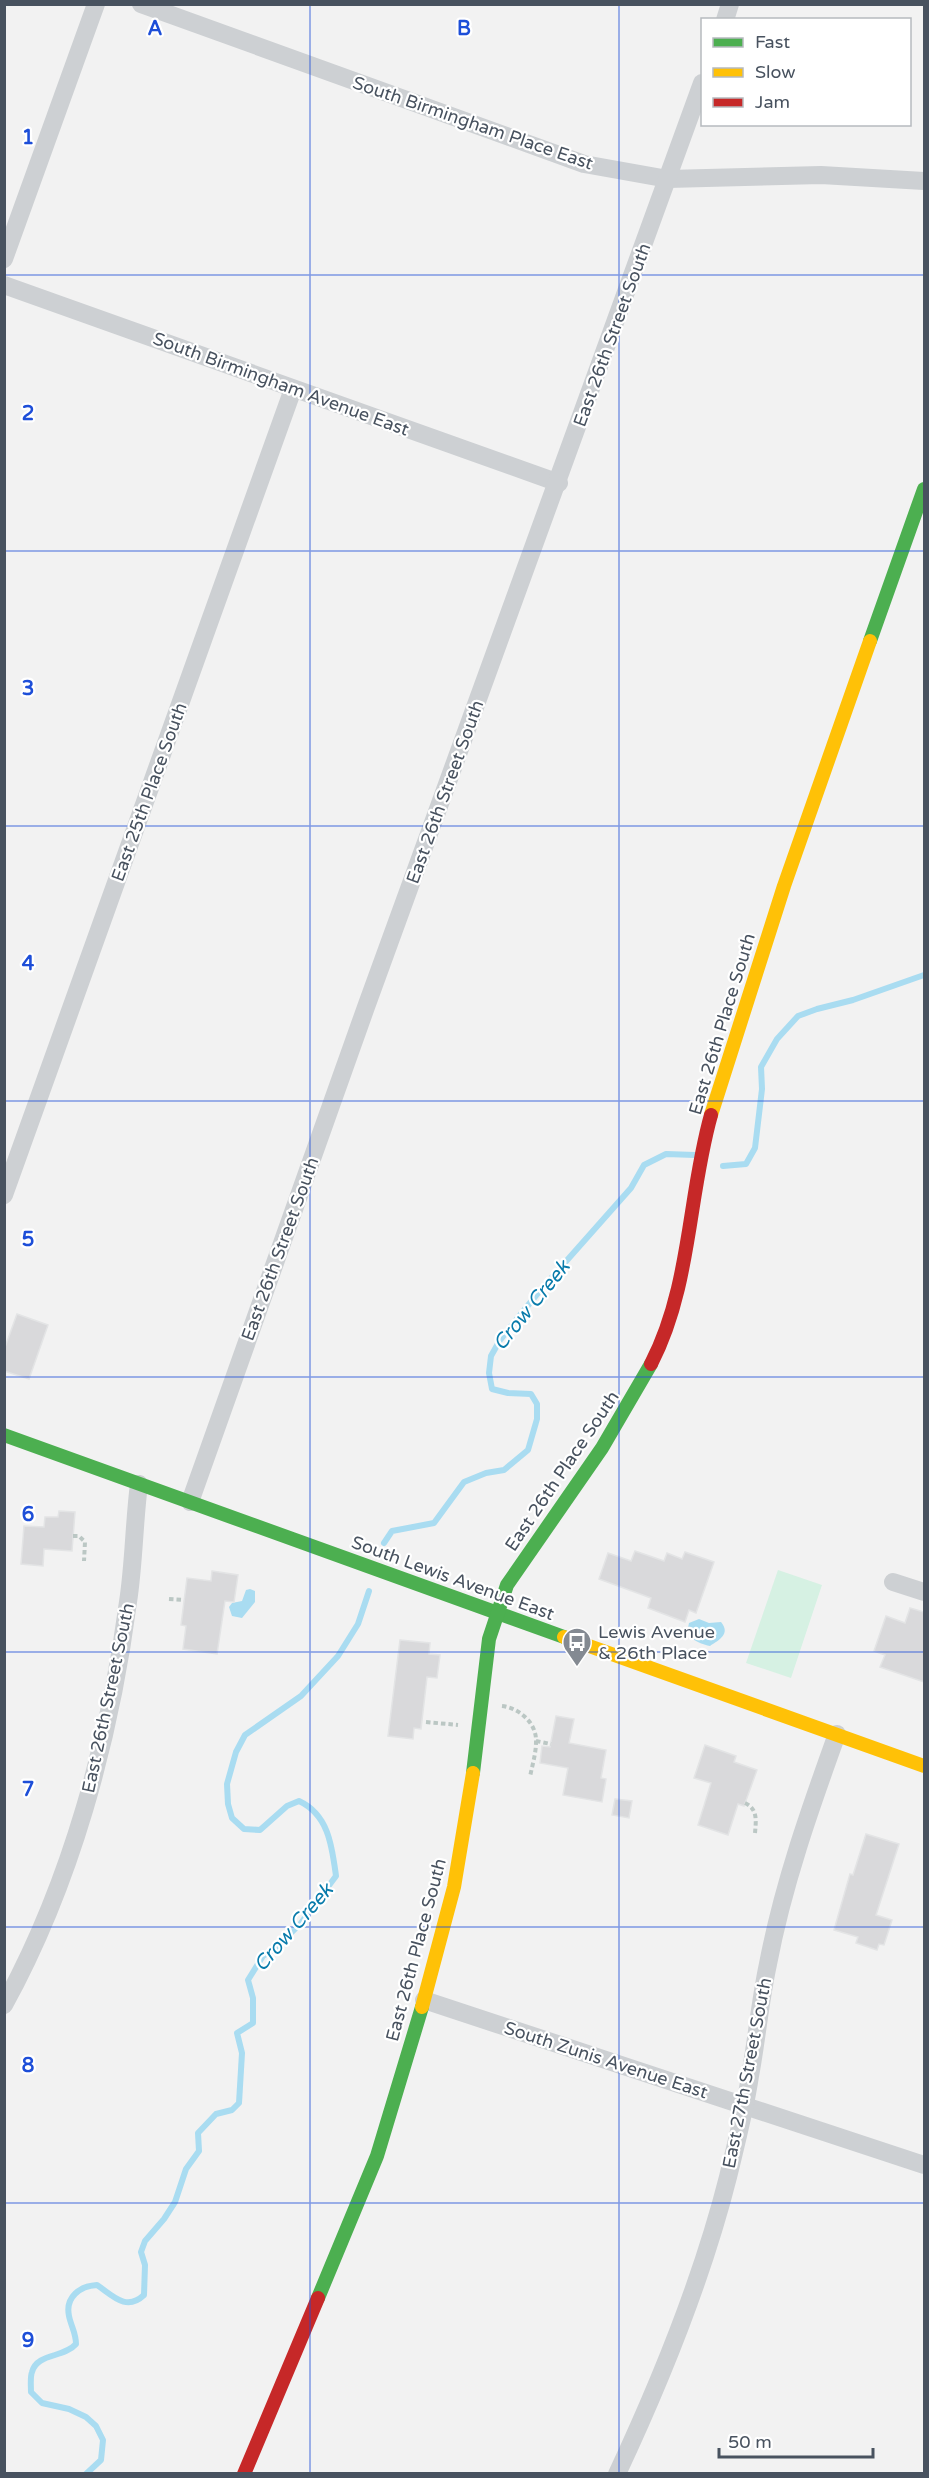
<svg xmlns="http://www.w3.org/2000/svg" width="929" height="2478" viewBox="0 0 929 2478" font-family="'Varela Round',sans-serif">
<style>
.green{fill:#d6f1e3}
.water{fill:#a9dcf1}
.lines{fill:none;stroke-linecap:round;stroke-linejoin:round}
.stream{stroke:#a9dcf1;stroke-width:6}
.building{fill:#d9d9db;stroke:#e3e4e5;stroke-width:1.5}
.path{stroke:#bbc7c4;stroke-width:4;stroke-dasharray:4.5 3;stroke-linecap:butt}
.street{stroke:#cdd0d3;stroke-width:18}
.fast{stroke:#4caf50;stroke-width:14}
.slow{stroke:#ffc107;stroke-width:14}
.jam{stroke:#c62828;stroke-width:14}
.grid{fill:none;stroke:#1d4ed8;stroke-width:1.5;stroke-opacity:0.55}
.labels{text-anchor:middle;stroke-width:4.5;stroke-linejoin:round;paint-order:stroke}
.street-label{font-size:18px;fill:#48525f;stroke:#fff}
.poi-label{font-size:18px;fill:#48525f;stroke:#fff;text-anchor:start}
.water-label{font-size:20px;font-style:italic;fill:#087bab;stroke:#fff}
.grid-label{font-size:20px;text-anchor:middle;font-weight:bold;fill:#1d4ed8;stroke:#fff;stroke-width:4.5;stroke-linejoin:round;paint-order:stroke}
</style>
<rect width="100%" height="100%" fill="#f2f2f2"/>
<!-- green -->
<path class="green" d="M778,1570l44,15 -31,93 -45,-15z"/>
<!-- water -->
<g class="water">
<path d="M250,1589l5,2v11l-13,16 -10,-2 -3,-9 3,-4 10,-2 4,-11z"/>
<path d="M699,1619l10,4 12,-1c10,12 -2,18 -11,24 -13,-3 -25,-8 -21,-23z"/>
</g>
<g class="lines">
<!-- stream -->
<g class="stream">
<path d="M723,1166l23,-2 9,-16 7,-59 -1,-22 16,-28 21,-23 19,-7 36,-9 71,-25"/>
<path d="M384,1543l8,-12 42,-8 30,-41 22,-9 18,-3 24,-20 9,-31v-15l-6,-10 -23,-1 -16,-4 -3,-16 2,-17 9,-16 38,-47 93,-105 13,-23 22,-11 29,1"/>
<path d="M86,2474l15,-14 2,-20 -7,-14 -10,-9 -17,-8 -27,-6 -11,-11c0,-6 -1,-15 1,-20 5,-19 32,-14 44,-28 0,-11 -5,-18 -7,-28 -4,-19 11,-30 28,-31 15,10 29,27 47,10l1,-30 -4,-13 4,-11 19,-22 11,-17 11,-33 13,-18 -1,-18 18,-19 16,-4 7,-7 3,-50 -5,-20 16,-10v-25l-5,-18 15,-24 13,-8 25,-25 35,-47c-4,-29 -7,-61 -37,-75l-12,5 -27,24 -16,-1 -12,-11 -4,-14 -1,-20 9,-32 9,-17 56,-39 37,-40 20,-32 11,-33"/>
</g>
</g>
<!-- building -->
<g class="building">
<path d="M17,1314l31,11 -19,54 -25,-8v-21z"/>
<path d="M59,1511l16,1 -3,39 -28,-2 -1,17 -22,-2 3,-38 20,1 1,-10h13z"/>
<path d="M635,1551l29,10 3,-8 15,6 3,-7 29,10 -18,51 -7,-3 -4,12 -37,-14 3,-10 -52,-19 9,-26 23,8z"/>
<path d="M212,1571l26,4 -4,27 -9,-1 -8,53 -34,-5 3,-23 -5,-1 6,-47 24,3z"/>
<path d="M910,1608l14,4v70l-44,-15 5,-12 -11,-4 12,-35 19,7z"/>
<path d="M400,1640l30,3 -1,11 11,1 -3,23 -10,-1 -6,52 -7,-1 -1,11 -25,-3z"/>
<path d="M556,1716l18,3 -5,24 37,7 -5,28 5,1 -4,23 -39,-7 5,-27 -28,-5 2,-17 8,1z"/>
<path d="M705,1745l31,11 -2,6 23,8 -13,36 -6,-2 -10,31 -30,-10 13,-42 -17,-5z"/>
<path d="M615,1799l17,2 -3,17 -17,-3z"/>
<path d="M866,1834l33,10 -23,71 16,5 -8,25 -5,-1 -2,6 -21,-7 2,-6 -24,-7 16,-56 3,1z"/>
</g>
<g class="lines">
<!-- path -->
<g class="path">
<path d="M73,1536h6l6,6 -1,19"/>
<path d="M169,1599l15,1"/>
<path d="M502,1706c17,2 35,17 34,36 0,12 -4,24 -6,35"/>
<path d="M426,1722l32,3"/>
<path d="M536,1741l15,3"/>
<path d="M745,1803c13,6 11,18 10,30"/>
</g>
<!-- street -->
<g class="street">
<path d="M141,4l443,160 84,15 153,-4 103,6"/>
<path d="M725,20l5,-16"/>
<path d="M4,259l92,-255"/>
<path d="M4,285l555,198"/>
<path d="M4,1195l289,-806"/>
<path d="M190,1502l176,-495 336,-924"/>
<path d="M893,1582l31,10"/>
<path d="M424,2000l500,165"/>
<path d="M4,2005c67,-122 106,-266 124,-403 6,-39 6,-79 11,-118"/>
<path d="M617,2474c45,-96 85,-194 111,-297 8,-33 17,-67 22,-101 7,-38 10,-75 18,-112 15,-79 42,-155 69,-230"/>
</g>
<!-- fast -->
<g class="fast">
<path d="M870,641l54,-152"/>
<path d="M4,1435l560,202"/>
<path d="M473,1773l16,-134 18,-54 95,-137 49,-84"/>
<path d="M318,2298l59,-142 45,-149"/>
</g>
<!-- slow -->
<g class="slow">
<path d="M711,1115l73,-229 86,-245"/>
<path d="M564,1637l360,129"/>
<path d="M422,2007l32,-120 19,-114"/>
</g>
<!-- jam -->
<g class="jam">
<path d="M651,1364c40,-77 37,-168 60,-249"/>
<path d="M244,2474l74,-176"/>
</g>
</g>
<!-- grid -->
<path class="grid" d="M310,4v2470M619,4v2470M4,275h920M4,551h920M4,826h920M4,1101h920M4,1377h920M4,1652h920M4,1927h920M4,2203h920"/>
<!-- icons -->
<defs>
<g id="bus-pin" transform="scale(1.5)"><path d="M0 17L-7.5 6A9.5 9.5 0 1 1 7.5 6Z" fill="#848a92" stroke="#fff"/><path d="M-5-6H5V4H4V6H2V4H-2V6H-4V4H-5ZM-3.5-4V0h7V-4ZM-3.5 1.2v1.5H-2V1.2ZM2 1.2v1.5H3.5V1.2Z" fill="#fff"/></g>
</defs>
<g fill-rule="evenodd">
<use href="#bus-pin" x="577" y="1642"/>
</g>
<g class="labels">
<!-- street labels -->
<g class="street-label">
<text transform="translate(473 123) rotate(19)" y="6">South Birmingham Place East</text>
<text transform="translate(612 335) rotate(-70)" y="6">East 26th Street South</text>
<text transform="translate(281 384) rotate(20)" y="6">South Birmingham Avenue East</text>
<text transform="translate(149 792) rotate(-70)" y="6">East 25th Place South</text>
<text transform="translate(445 792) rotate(-70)" y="6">East 26th Street South</text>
<text transform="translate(722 1024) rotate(-73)" y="6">East 26th Place South</text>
<text transform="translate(280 1249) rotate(-70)" y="6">East 26th Street South</text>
<text transform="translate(562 1471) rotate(-56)" y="6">East 26th Place South</text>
<text transform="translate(453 1578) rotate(20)" y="6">South Lewis Avenue East</text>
<text transform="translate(108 1698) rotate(-78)" y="6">East 26th Street South</text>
<text transform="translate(416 1950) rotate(-75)" y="6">East 26th Place South</text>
<text transform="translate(606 2060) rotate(18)" y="6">South Zunis Avenue East</text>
<text transform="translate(747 2073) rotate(-79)" y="6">East 27th Street South</text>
</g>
<!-- poi labels -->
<g class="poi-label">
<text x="598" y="1638">Lewis Avenue<tspan x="598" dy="21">&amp; 26th Place</tspan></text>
</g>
<!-- water labels -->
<g class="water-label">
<text transform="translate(531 1305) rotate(-51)" y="7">Crow Creek</text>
<text transform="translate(293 1927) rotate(-49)" y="7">Crow Creek</text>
</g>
</g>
<g class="grid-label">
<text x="155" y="35">A</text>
<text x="464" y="35">B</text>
<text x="28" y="144">1</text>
<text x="28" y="420">2</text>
<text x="28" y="695">3</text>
<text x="28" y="970">4</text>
<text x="28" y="1246">5</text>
<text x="28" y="1521">6</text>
<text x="28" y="1796">7</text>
<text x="28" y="2072">8</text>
<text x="28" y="2347">9</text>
</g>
<!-- border -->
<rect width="929" height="2478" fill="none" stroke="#48525f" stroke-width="12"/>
<!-- legend -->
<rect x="701" y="18" width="210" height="108" fill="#ffffff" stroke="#b6babf" stroke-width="1.5"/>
<rect x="713" y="38" width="30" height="9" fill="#4caf50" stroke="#b6babf" stroke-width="1.5"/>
<text x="755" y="48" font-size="18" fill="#48525f">Fast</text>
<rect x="713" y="68" width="30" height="9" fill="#ffc107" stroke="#b6babf" stroke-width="1.5"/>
<text x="755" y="78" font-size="18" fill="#48525f">Slow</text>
<rect x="713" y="98" width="30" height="9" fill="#c62828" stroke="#b6babf" stroke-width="1.5"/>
<text x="755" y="108" font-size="18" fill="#48525f">Jam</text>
<!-- scale -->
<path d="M719 2448v9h154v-9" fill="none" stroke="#48525f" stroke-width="3"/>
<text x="728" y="2448" font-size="18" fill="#48525f" stroke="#ffffff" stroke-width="4.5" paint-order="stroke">50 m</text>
</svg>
